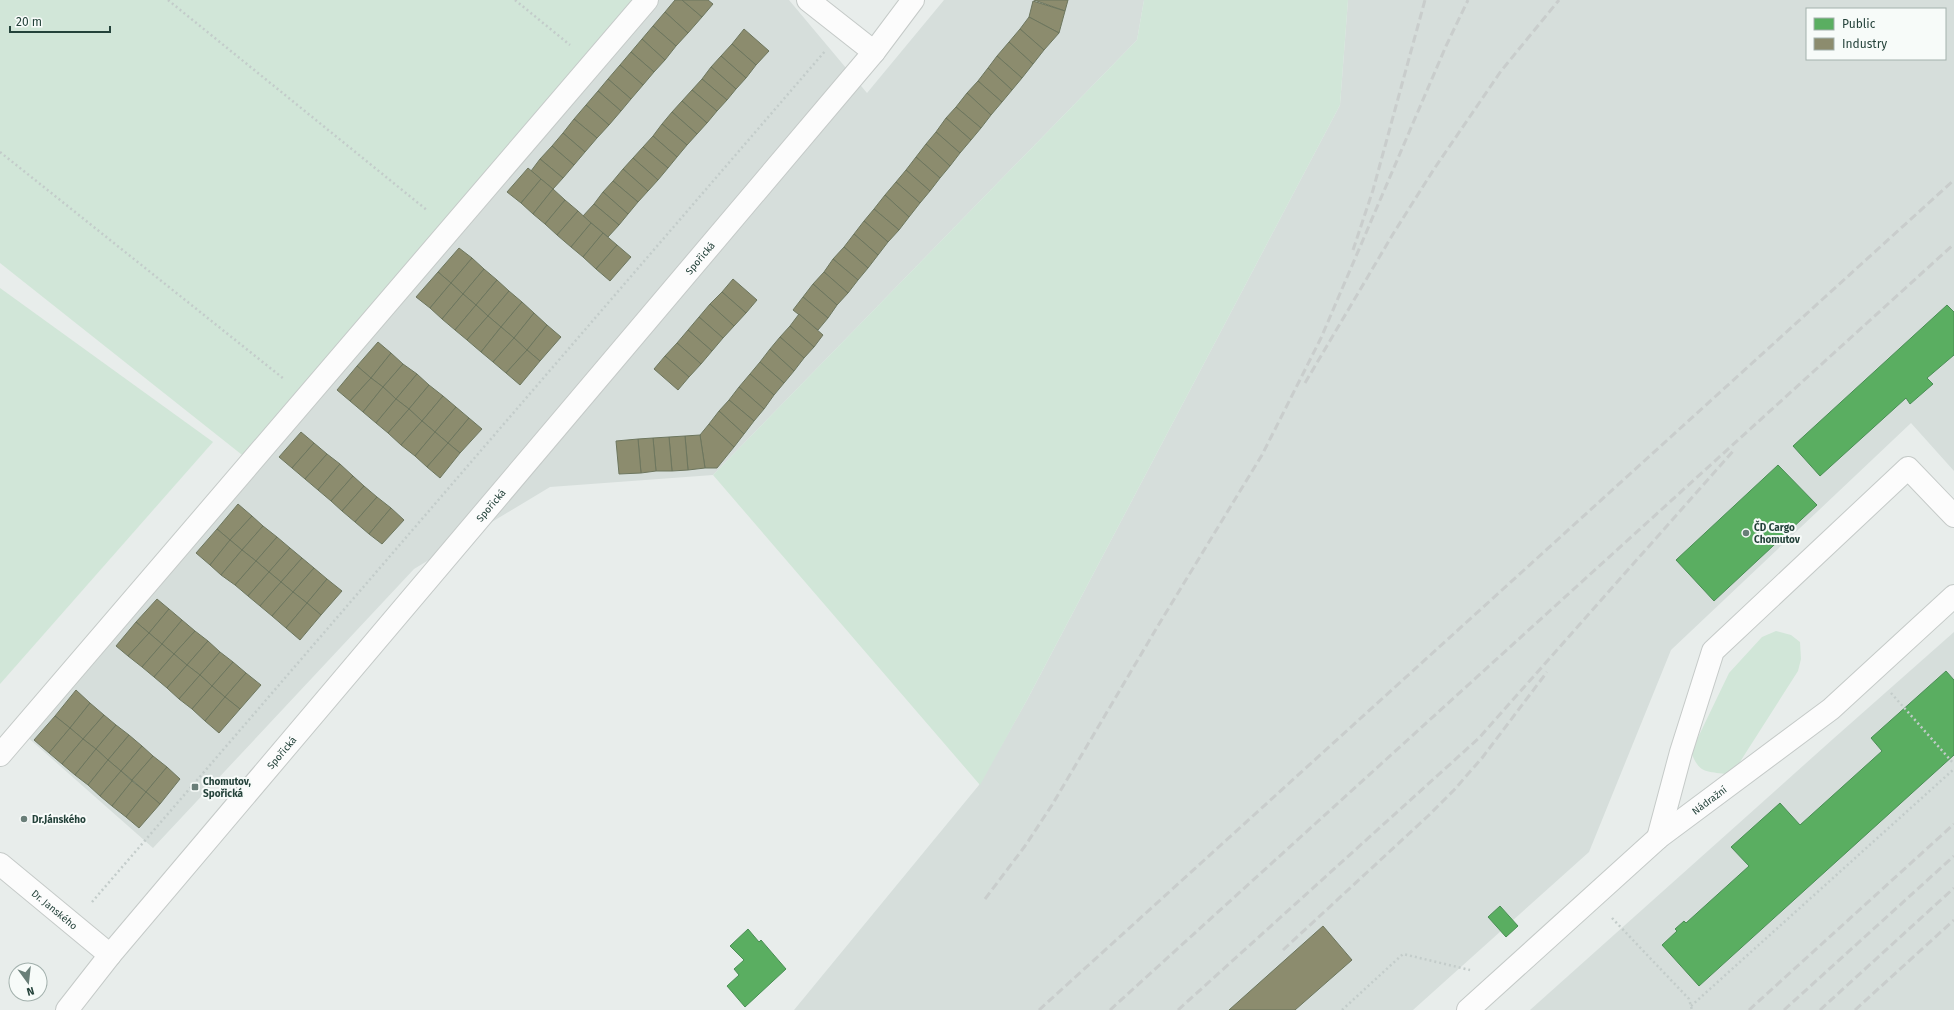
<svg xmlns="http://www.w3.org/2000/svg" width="1954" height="1010" viewBox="0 0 1954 1010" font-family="'Fira Sans',sans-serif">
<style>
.built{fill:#d6dedb;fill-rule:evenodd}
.green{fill:#d1e6d8}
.public{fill:#5aae61;stroke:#4a8e55}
.industry{fill:#8c8c6e;stroke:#6d765e}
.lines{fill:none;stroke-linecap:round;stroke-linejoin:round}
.minor-casing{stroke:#c5cac8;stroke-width:24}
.path{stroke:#c3ccca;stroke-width:2.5;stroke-dasharray:2 3;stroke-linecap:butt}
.minor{stroke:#fcfcfc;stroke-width:22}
.rail{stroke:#c9cdcc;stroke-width:3;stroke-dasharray:8 4;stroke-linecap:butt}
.poi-dot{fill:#697e78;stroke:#f7fbf9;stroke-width:1.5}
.labels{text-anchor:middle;stroke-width:4;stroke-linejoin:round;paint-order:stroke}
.street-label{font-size:10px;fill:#24423a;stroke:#f7fbf9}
.poi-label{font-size:10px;font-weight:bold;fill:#24423a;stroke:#f7fbf9;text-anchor:start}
</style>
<rect width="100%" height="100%" fill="#e8edeb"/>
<!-- built -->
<g class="built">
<path d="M647,0h142l78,93 77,-93h200l-7,40 -424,435 -163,12 -136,82 -261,279 -137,-121z"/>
<path d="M1348,0h606v471l-43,-48 -240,227 -82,202 -176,158h-619l185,-225 48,-85 313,-595zM1807,9h138v50h-138z"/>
<path d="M1954,632v378h-424l303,-271z"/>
</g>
<!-- green -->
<g class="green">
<path d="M0,0h647l-396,462 -251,-199z"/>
<path d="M1144,0h204l-8,105 -313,595 -47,85 -267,-310 424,-435z"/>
<path d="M0,288l213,154 -213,242z"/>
<path d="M1776,631l15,4 9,7 1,17 -3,12 -60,94 -13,9c-20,-3 -26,-1 -34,-22l38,-79 33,-36z"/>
</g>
<!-- public -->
<g class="public">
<path d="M1947,305l7,7v43l-27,23 6,6 -23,20 -4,-6 -86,78 -27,-30z"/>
<path d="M1778,465l39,40 -103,96 -38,-41z"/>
<path d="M1946,671l8,9v75l-255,231 -37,-41 15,-14 -2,-2 9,-8 2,2 63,-57 -18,-19 49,-44 20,22 82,-74 -11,-13z"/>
<path d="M1500,906l18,20 -12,11 -18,-20z"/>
<path d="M748,929l11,13 2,-2 25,29 -41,38 -18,-21 12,-11 -5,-6 10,-9 -14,-14z"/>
</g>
<!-- industry -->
<g class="industry">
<path d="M675,0h7l20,17 -14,16 -23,-21z"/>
<path d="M682,0h26l5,4 -11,13z"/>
<path d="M1034,0h34l-3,11z"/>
<path d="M1033,1l32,10 -6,22 -30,-16z"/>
<path d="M665,12l23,21 -12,13 -23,-20z"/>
<path d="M1029,17l30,16 -15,17 -24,-21z"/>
<path d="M653,26l23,20 -11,14 -23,-21z"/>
<path d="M744,29l25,22 -13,14 -24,-21z"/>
<path d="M1020,29l24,21 -11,14 -24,-22z"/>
<path d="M642,39l23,21 -11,12 -23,-20z"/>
<path d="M1009,42l24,22 -11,14 -25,-22z"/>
<path d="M732,44l24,21 -10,13 -25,-22z"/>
<path d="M631,52l23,20 -11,13 -23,-20z"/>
<path d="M721,56l25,22 -10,11 -25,-22z"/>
<path d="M997,56l25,22 -10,12 -24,-22z"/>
<path d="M620,65l23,20 -12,14 -23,-20z"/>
<path d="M711,67l25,22 -9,11 -25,-21z"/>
<path d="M988,68l24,22 -10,12 -24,-21z"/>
<path d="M608,79l23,20 -10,12 -23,-20z"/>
<path d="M702,79l25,21 -10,11 -25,-21z"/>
<path d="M978,81l24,21 -11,13 -24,-22z"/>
<path d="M692,90l25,21 -10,12 -25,-22z"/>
<path d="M598,91l23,20 -12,14 -23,-20z"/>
<path d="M967,93l24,22 -10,13 -25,-21z"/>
<path d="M682,101l25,22 -10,11 -25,-22z"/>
<path d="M586,105l23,20 -12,13 -23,-19z"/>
<path d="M956,107l25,21 -10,12 -25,-22z"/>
<path d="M672,112l25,22 -10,11 -25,-21z"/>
<path d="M946,118l25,22 -11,13 -24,-21z"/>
<path d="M574,119l23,19 -12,14 -22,-19z"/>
<path d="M662,124l25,21 -10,12 -24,-21z"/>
<path d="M936,132l24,21 -10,13 -24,-22z"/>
<path d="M563,133l22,19 -11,13 -22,-19z"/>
<path d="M653,136l24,21 -9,11 -25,-21z"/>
<path d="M926,144l24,22 -10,12 -24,-21z"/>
<path d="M552,146l22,19 -11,13 -23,-19z"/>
<path d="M643,147l25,21 -10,12 -25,-22z"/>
<path d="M916,157l24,21 -10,13 -24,-21z"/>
<path d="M633,158l25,22 -10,11 -25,-22z"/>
<path d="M540,159l23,19 -10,11 -22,-18z"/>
<path d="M528,168l13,11 -20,24 -14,-11z"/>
<path d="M623,169l25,22 -10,11 -25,-21z"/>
<path d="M906,170l24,21 -10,12 -24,-21z"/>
<path d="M541,179l12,10 -20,25 -12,-11z"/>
<path d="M613,181l25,21 -10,12 -25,-22z"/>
<path d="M896,182l24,21 -11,14 -24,-22z"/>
<path d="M553,189l12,11 -20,24 -12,-10z"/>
<path d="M603,192l25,22 -9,11 -25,-21z"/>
<path d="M885,195l24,22 -10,13 -25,-21z"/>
<path d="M565,200l13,11 -21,24 -12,-11z"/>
<path d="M594,204l25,21 -11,12 -25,-21z"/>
<path d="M874,209l25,21 -11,12 -24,-21z"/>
<path d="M578,211l13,12 -20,24 -14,-12z"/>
<path d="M864,221l24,21 -10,13 -24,-21z"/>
<path d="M591,223l12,10 -20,24 -12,-10z"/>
<path d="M603,233l14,12 -21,24 -13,-12z"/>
<path d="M854,234l24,21 -10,13 -24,-21z"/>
<path d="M617,245l14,12 -21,24 -14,-12z"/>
<path d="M844,247l24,21 -10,12 -25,-21z"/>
<path d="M459,248l13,10 -21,25 -13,-11z"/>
<path d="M472,258l12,11 -21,25 -12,-11z"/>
<path d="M833,259l25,21 -10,13 -24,-21z"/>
<path d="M484,269l13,11 -21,25 -13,-11z"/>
<path d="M438,272l13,11 -21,25 -14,-11z"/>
<path d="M824,272l24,21 -11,12 -24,-21z"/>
<path d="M733,279l24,21 -11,13 -24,-21z"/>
<path d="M497,280l12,11 -21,25 -12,-11z"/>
<path d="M451,283l12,11 -21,25 -12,-11z"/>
<path d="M813,284l24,21 -9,13 -25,-21z"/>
<path d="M509,291l13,11 -21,25 -13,-11z"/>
<path d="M722,292l24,21 -12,13 -24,-22z"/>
<path d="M463,294l13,11 -21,25 -13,-11z"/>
<path d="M803,297l25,21 -10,12 -25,-20z"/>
<path d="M522,302l12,11 -20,25 -13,-11z"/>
<path d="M710,304l24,22 -11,12 -24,-21z"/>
<path d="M476,305l12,11 -21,24 -12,-10z"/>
<path d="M534,313l13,12 -20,25 -13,-12z"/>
<path d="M799,314l24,21 -9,12 -24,-21z"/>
<path d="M488,316l13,11 -20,25 -14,-12z"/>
<path d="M699,317l24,21 -11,13 -24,-21z"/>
<path d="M547,325l14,12 -21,24 -13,-11z"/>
<path d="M790,326l24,21 -10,11 -24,-21z"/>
<path d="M501,327l13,11 -21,24 -12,-10z"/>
<path d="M688,330l24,21 -11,13 -24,-21z"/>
<path d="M780,337l24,21 -10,13 -24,-22z"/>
<path d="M514,338l13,12 -21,23 -13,-11z"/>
<path d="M378,342l13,11 -20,25 -14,-12z"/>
<path d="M677,343l24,21 -12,13 -24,-21z"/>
<path d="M770,349l24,22 -10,12 -24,-21z"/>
<path d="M527,350l13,11 -20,24 -14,-12z"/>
<path d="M391,353l12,11 -20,23 -12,-9z"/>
<path d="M665,356l24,21 -11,13 -24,-21z"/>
<path d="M760,362l24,21 -10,12 -24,-21z"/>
<path d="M403,364l14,10 -21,25 -13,-12z"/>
<path d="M357,366l14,12 -21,23 -13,-11z"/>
<path d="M417,374l12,11 -20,24 -13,-10z"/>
<path d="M750,374l24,21 -10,14 -25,-22z"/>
<path d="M371,378l12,9 -20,25 -13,-11z"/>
<path d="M429,385l14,11 -21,25 -13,-12z"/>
<path d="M383,387l13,12 -20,24 -13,-11z"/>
<path d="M739,387l25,22 -10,12 -25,-21z"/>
<path d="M443,396l13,11 -21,25 -13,-11z"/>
<path d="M396,399l13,10 -21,24 -12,-10z"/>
<path d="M729,400l25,21 -10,13 -25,-23z"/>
<path d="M456,407l13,11 -21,25 -13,-11z"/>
<path d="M409,409l13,12 -21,24 -13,-12z"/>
<path d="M719,411l25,23 -10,13 -25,-23z"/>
<path d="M469,418l13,11 -22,24 -12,-10z"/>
<path d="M422,421l13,11 -20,24 -14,-11z"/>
<path d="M709,424l25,23 -17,21h-12l-5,-33z"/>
<path d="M301,432l13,11 -22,25 -13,-11z"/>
<path d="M435,432l13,11 -21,24 -12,-11z"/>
<path d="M700,435l5,33 -17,2 -3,-34z"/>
<path d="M685,436l3,34 -16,1 -3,-34z"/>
<path d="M669,437l3,34h-16l-3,-33z"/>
<path d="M653,438l3,33 -15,2 -3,-34z"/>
<path d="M638,439l3,34 -22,1 -3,-33z"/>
<path d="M314,443l13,11 -22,25 -13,-11z"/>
<path d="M448,443l12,10 -20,25 -13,-11z"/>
<path d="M327,454l13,10 -22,26 -13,-11z"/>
<path d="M340,464l13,12 -22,25 -13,-11z"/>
<path d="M353,476l11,10 -22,25 -11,-10z"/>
<path d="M364,486l13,11 -22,25 -13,-11z"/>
<path d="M377,497l14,11 -22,26 -14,-12z"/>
<path d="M238,504l14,12 -22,24 -13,-11z"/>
<path d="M391,508l13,12 -22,24 -13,-10z"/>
<path d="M252,516l11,10 -21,24 -12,-10z"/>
<path d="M263,526l14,11 -21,24 -14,-11z"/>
<path d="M217,529l13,11 -20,25 -14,-12z"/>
<path d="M277,537l13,11 -21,24 -13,-11z"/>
<path d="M230,540l12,10 -21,25 -11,-10z"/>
<path d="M290,548l12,10 -21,24 -12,-10z"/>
<path d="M242,550l14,11 -21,24 -14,-10z"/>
<path d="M302,558l12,10 -21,24 -12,-10z"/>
<path d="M256,561l13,11 -21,24 -13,-11z"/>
<path d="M314,568l13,11 -20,24 -14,-11z"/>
<path d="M269,572l12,10 -21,24 -12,-10z"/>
<path d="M327,579l15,12 -21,24 -14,-12z"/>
<path d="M281,582l12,10 -21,24 -12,-10z"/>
<path d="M293,592l14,11 -21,25 -14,-12z"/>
<path d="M157,599l12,10 -20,24 -13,-11z"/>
<path d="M307,603l14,12 -21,25 -14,-12z"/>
<path d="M169,609l13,11 -20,24 -13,-11z"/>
<path d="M182,620l13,11 -21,23 -12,-10z"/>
<path d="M136,622l13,11 -21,23 -12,-10z"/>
<path d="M195,631l13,10 -21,24 -13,-11z"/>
<path d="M149,633l13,11 -20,23 -14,-11z"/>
<path d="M208,641l12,11 -20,23 -13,-10z"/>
<path d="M162,644l12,10 -20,23 -12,-10z"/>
<path d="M220,652l13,10 -21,24 -12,-11z"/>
<path d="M174,654l13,11 -20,23 -13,-11z"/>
<path d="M233,662l13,11 -21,24 -13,-11z"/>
<path d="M187,665l13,10 -21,24 -12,-11z"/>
<path d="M246,673l15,12 -21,24 -15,-12z"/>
<path d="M200,675l12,11 -20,23 -13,-10z"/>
<path d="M212,686l13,11 -20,24 -13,-12z"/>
<path d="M76,690l14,13 -20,25 -15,-12z"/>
<path d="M225,697l15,12 -21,24 -14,-12z"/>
<path d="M90,703l14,12 -21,24 -13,-11z"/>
<path d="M104,715l12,10 -20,24 -13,-10z"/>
<path d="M55,716l15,12 -21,25 -15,-13z"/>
<path d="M116,725l13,10 -21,25 -12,-11z"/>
<path d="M70,728l13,11 -21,25 -13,-11z"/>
<path d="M129,735l13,11 -21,25 -13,-11z"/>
<path d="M83,739l13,10 -21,26 -13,-11z"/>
<path d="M142,746l11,10 -21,24 -11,-9z"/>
<path d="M96,749l12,11 -20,25 -13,-10z"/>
<path d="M153,756l14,11 -21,25 -14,-12z"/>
<path d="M108,760l13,11 -21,25 -12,-11z"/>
<path d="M167,767l13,12 -20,25 -14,-12z"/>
<path d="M121,771l11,10 -20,25 -12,-10z"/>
<path d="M132,781l14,11 -20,25 -14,-11z"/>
<path d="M146,792l14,12 -21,24 -13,-11z"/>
<path d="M1323,926l29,34 -57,50h-66z"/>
</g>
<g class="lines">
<!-- minor casing -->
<g class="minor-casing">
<g id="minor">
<path d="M808,0l66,52"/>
<path d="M0,755l647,-755"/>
<path d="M1658,838l23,-86 32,-101 195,-183 46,48"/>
<path id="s1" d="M0,864l110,91"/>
<path id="s2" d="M67,1010l43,-55 764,-903 39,-52"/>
<path id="s3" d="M1468,1010l190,-172 173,-129 123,-113"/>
</g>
</g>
<!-- path -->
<g class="path">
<path d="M168,0l260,211"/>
<path d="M515,0l55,45"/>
<path d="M0,152l284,227"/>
<path d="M1891,693l63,71"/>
<path d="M92,902l734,-852"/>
<path d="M1612,918l77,81 3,11"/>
<path d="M1691,1006l263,-237"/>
<path d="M1342,1010l61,-56 67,16"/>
</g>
<!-- minor -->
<use href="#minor" class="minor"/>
<!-- rail -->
<g class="rail">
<path d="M1353,250l20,-60 52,-190"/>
<path d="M1305,383l88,-149 41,-65 67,-98 58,-71"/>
<path d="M985,899l40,-53 27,-41 107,-181 103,-169 59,-117 125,-292 22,-46"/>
<path d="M1283,950l145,-134 26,-26 28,-32 65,-86"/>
<path d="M1039,1010l915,-830"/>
<path d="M1110,1010l844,-766"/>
<path d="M1178,1010l301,-272 256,-289"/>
<path d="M1749,1010l205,-186"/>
<path d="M1784,1010l170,-154"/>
<path d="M1820,1010l134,-122"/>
<path d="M1855,1010l99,-90"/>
</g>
</g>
<!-- markers -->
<g class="poi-dot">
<circle cx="1746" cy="533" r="4"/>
<rect x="191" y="783" width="8" height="8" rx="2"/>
<circle cx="24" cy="819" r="4"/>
</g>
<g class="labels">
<!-- street labels -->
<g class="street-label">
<text dy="4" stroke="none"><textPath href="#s2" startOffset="983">Spořická</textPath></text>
<text dy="4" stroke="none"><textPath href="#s2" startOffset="659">Spořická</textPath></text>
<text dy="4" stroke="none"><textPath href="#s2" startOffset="335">Spořická</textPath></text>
<text dy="4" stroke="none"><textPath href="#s3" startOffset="320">Nádražní</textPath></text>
<text dy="4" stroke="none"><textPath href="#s1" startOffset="71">Dr. Janského</textPath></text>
</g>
<!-- poi labels -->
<g class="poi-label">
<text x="1754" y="531">ČD Cargo<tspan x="1754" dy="12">Chomutov</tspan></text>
<text x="203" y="785">Chomutov,<tspan x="203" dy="12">Spořická</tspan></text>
<text x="32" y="823">Dr.Jánského</text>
</g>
</g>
<!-- legend -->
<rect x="1806" y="8" width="140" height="52" fill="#f7fbf9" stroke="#a3b1ad"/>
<rect x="1814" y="18" width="20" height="12" fill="#5aae61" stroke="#a3b1ad"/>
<text x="1842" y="28" font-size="12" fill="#24423a">Public</text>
<rect x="1814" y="38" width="20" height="12" fill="#8c8c6e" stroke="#a3b1ad"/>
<text x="1842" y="48" font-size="12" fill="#24423a">Industry</text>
<!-- north arrow -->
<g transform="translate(28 982) rotate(165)"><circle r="19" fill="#f7fbf9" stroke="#a3b1ad"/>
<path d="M0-3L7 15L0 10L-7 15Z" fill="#697e78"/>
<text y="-6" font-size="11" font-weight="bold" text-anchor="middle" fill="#24423a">N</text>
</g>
<!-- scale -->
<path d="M10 26v6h100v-6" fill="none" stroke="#24423a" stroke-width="2"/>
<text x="16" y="26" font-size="12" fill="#24423a" stroke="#f7fbf9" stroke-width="3" paint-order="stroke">20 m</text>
</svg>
